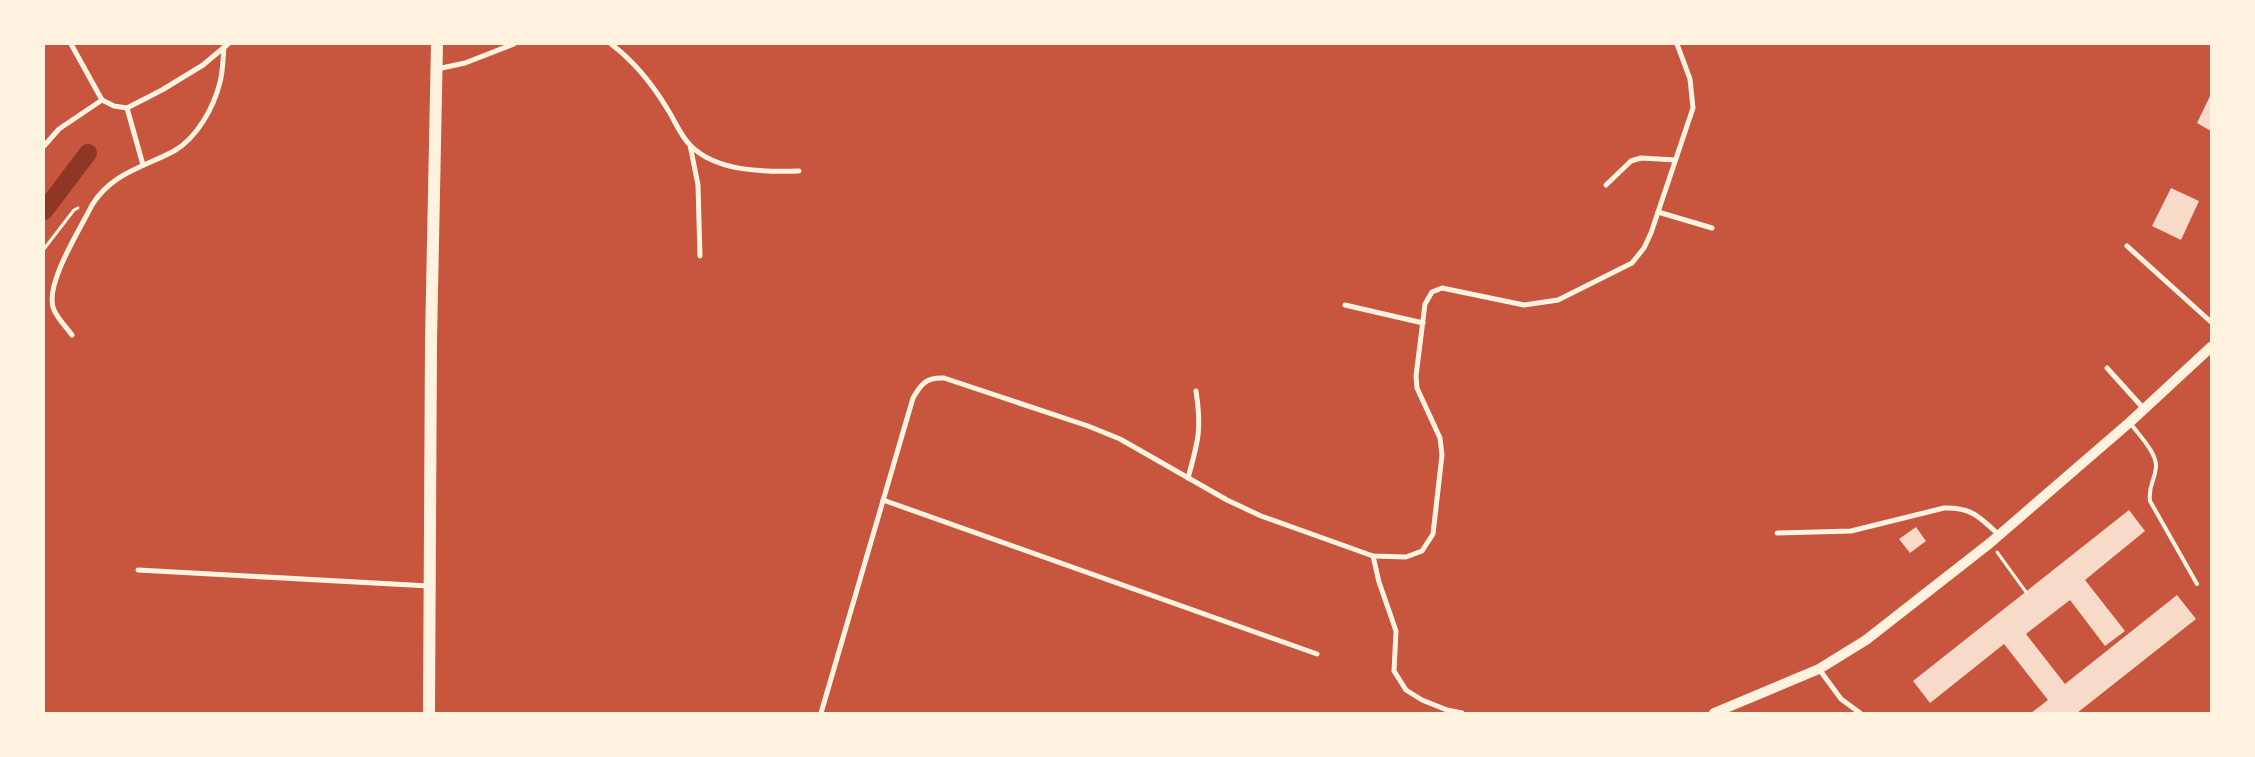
<svg xmlns="http://www.w3.org/2000/svg" width="2255" height="757" viewBox="0 0 2255 757" font-family="'Space Grotesk',sans-serif">
<style>
.lines{fill:none;stroke-linecap:round;stroke-linejoin:round}
.canal{stroke:#8f3625;stroke-width:18}
.building{fill:#f7dbc8}
.path{stroke:#fff3e0;stroke-width:3}
.service{stroke:#fff3e0;stroke-width:4}
.minor{stroke:#fff3e0;stroke-width:5}
.secondary{stroke:#fff3e0;stroke-width:10}
.primary{stroke:#fff3e0;stroke-width:12}
</style>
<rect width="100%" height="100%" fill="#c8553d"/>
<g class="lines">
<!-- canal -->
<path class="canal" d="M44,211l44,-58"/>
</g>
<!-- building -->
<g class="building">
<path d="M2211,94v37l-14,-8z"/>
<path d="M2171,188l28,13 -18,39 -29,-14z"/>
<path d="M2129,510l16,21 -60,49 40,51 -20,15 -35,-46 -44,34 39,50 112,-89 19,24 -119,94h-46l17,-13 -44,-56 -74,59 -17,-22z"/>
<path d="M1916,527l10,14 -16,12 -11,-14z"/>
</g>
<g class="lines">
<!-- path -->
<g class="path">
<path d="M44,249l30,-39 4,-2"/>
<path d="M1997,552l29,40"/>
</g>
<!-- service -->
<path class="service" d="M2131,424c8,11 26,29 25,43 -1,14 -8,18 -6,34l47,83"/>
<!-- minor -->
<g class="minor">
<path d="M71,44l31,56 12,6 13,2 35,-18 41,-25 25,-21"/>
<path d="M611,44c24,18 42,41 57,66 7,11 13,27 23,36 26,26 74,26 108,25"/>
<path d="M437,69l28,-6 49,-19"/>
<path d="M127,108l16,57"/>
<path d="M690,145l8,40 2,71"/>
<path d="M44,146l15,-17 43,-29"/>
<path d="M1606,185l25,-24 10,-3 34,2"/>
<path d="M1658,212l54,16"/>
<path d="M2127,246l84,76"/>
<path d="M1345,305l78,18"/>
<path d="M72,335c-6,-8 -14,-16 -18,-25 -11,-24 27,-82 38,-105 20,-32 50,-37 82,-54 23,-13 40,-44 46,-69 3,-11 3,-24 4,-35"/>
<path d="M2107,368l37,41"/>
<path d="M1188,478c10,-36 14,-49 8,-87"/>
<path d="M883,500l434,154"/>
<path d="M1777,533l74,-2 93,-23c27,-1 36,9 55,27"/>
<path d="M1373,556l6,26 17,49 -2,40 12,19 16,10 25,10 15,3"/>
<path d="M138,570l291,16"/>
<path d="M1819,669l22,30 19,14"/>
<path d="M821,713l92,-315c8,-14 13,-21 31,-20l144,48 32,13 107,61 34,16 112,40 33,1 16,-6 11,-17 9,-79 -2,-17 -23,-50 -1,-12 9,-72 7,-12 10,-4 82,17 34,-5 74,-37 12,-15 7,-15 42,-125 -3,-29 -13,-35"/>
</g>
<!-- secondary -->
<path class="secondary" d="M1714,713l105,-44 47,-29 124,-97 140,-121 81,-75"/>
<!-- primary -->
<path class="primary" d="M429,713l2,-372 6,-297"/>
</g>
<!-- border -->
<rect width="2255" height="757" fill="none" stroke="#fff3e0" stroke-width="90"/>
</svg>
